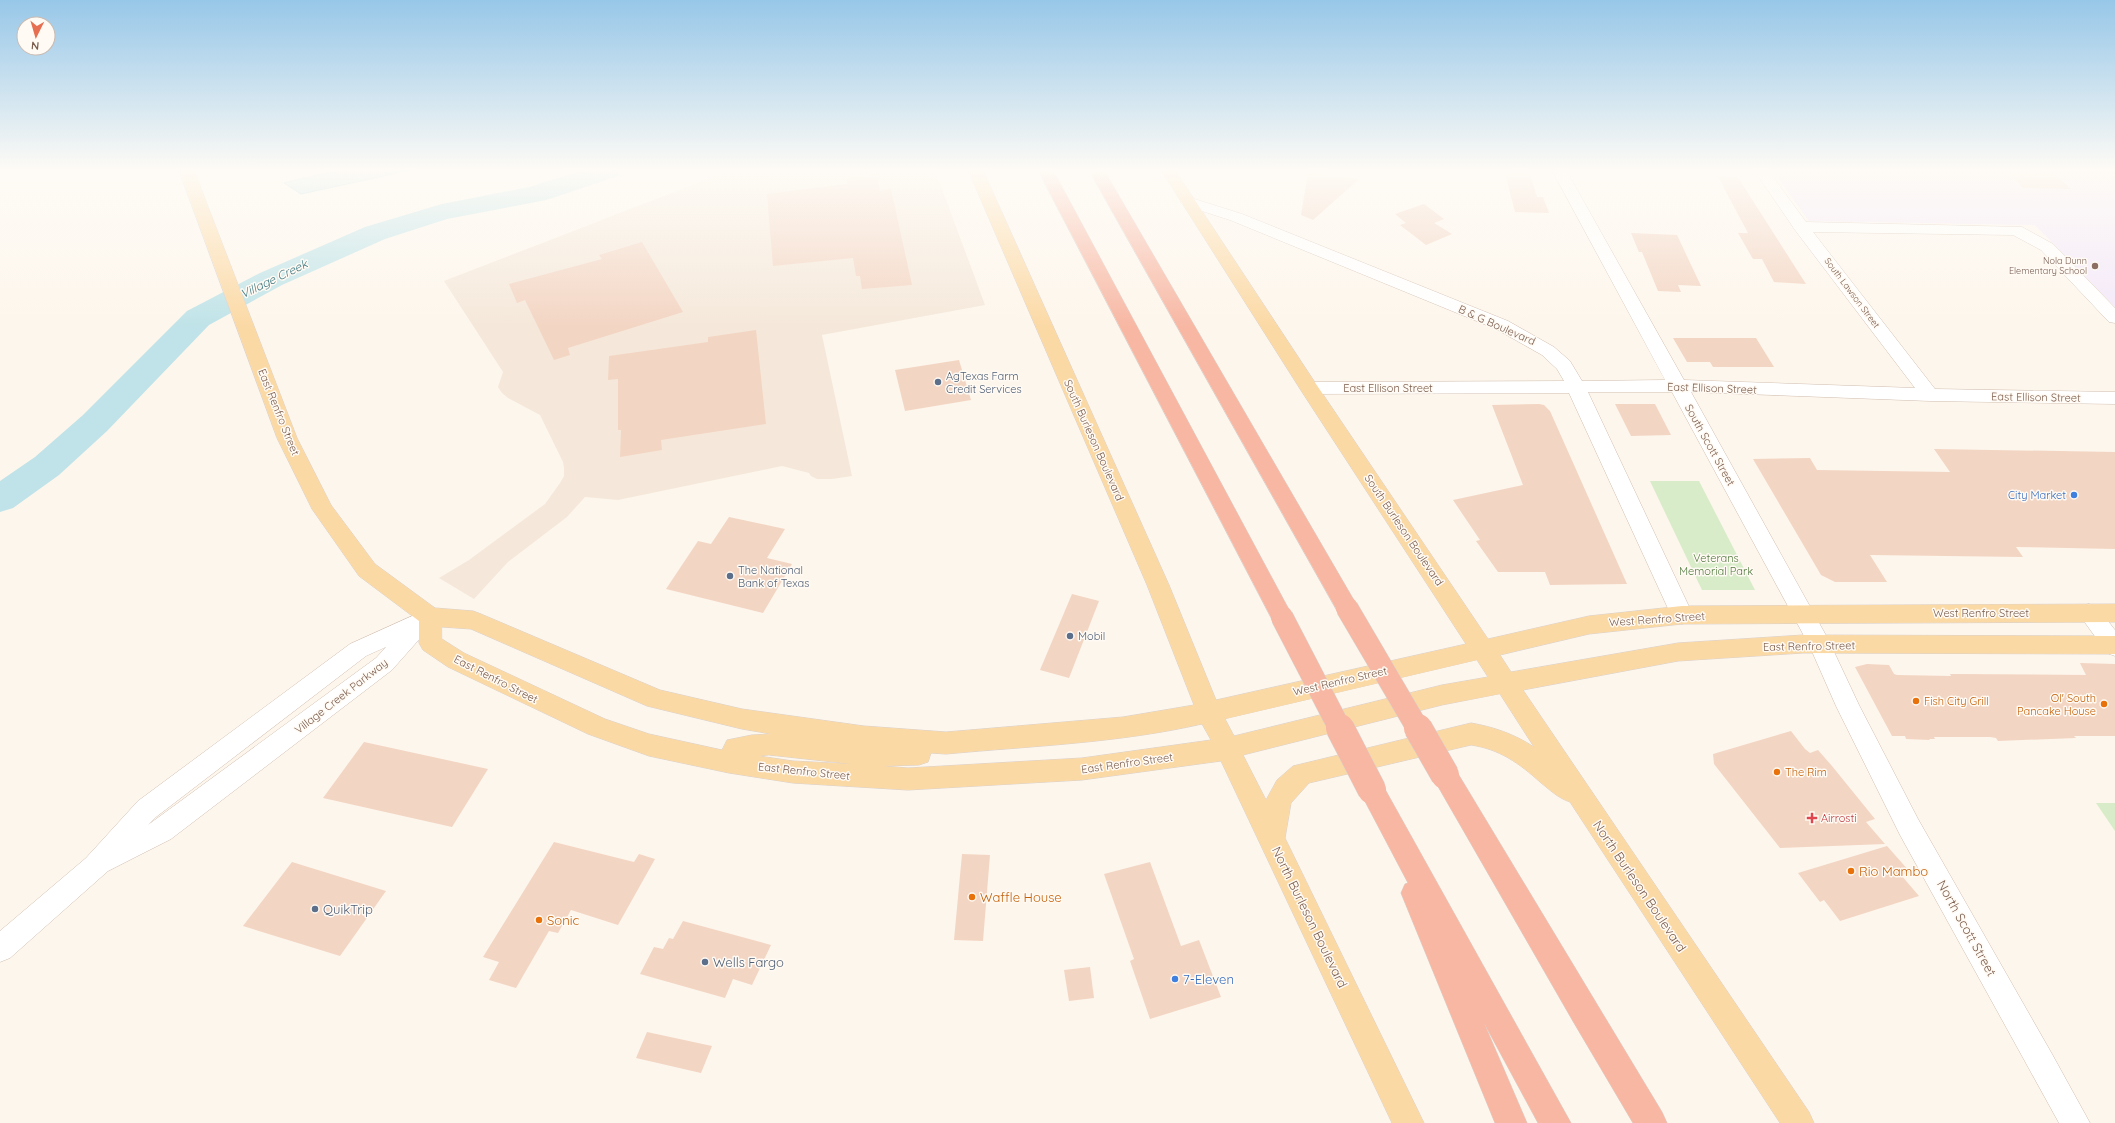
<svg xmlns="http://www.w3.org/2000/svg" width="2115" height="1123" viewBox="0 0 2115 1123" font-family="Quicksand,sans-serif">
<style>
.residential{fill:#f5e8da}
.education{fill:#f3e8fa}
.green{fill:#d8ecc9}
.water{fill:#bfe3e8;stroke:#a5d3da}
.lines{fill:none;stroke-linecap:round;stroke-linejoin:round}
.river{fill:#bfe3e8;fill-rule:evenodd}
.building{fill:#f3d5c3}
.minor-casing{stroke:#d1beb0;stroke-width:1}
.major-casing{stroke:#dad1cd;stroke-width:1}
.highway-casing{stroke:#dad1cd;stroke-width:1}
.minor{fill:#fff;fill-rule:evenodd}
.major{fill:#fbd9a5;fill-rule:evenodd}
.highway{fill:#f7b7a3;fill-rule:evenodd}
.highway-bridge-far1-casing{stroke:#dad1cd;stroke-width:23;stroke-linecap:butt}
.highway-bridge-casing{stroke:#dad1cd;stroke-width:29;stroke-linecap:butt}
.highway-bridge-far1{stroke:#f7b7a3;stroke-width:22}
.highway-bridge{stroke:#f7b7a3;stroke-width:28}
.education-dot{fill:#8d6e63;stroke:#fffaf3;stroke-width:1.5}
.service-dot{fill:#5c6f8a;stroke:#fffaf3;stroke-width:1.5}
.shop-dot{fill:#3f7fe0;stroke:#fffaf3;stroke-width:1.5}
.food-dot{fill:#e8710a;stroke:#fffaf3;stroke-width:1.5}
.health-dot{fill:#e0444e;stroke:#fffaf3;stroke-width:1.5}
.labels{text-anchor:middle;stroke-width:3;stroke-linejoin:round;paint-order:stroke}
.far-education-label{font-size:9px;fill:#785e54;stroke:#fffaf3;text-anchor:end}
.far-street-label{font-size:9px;fill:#7a5c4d;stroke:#fffaf3}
.street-label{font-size:11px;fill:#7a5c4d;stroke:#fffaf3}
.service-label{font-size:11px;fill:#4e5e75;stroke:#fffaf3;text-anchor:start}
.shop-label{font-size:11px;fill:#366cbe;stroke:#fffaf3;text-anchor:end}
.park-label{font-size:11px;fill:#537a41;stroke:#fffaf3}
.food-label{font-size:11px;fill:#c56008;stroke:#fffaf3;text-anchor:start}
.health-label{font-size:11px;fill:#be3a42;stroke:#fffaf3;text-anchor:start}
.water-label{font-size:12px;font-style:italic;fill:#437c86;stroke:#fffaf3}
.near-food-label{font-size:13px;fill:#c56008;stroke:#fffaf3;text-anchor:start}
.near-street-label{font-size:13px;fill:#7a5c4d;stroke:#fffaf3}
.near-service-label{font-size:13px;fill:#4e5e75;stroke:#fffaf3;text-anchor:start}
.near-shop-label{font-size:13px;fill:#366cbe;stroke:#fffaf3;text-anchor:start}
</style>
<rect width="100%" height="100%" fill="#fdf6ec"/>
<!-- residential -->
<path class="residential" d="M731,170h204l50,135 -163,30 30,141 -20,3h-15l-6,-3 -2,-3 -27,-7 -164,34 -33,-3 -18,20 -59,45 -34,37 -35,-21 30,-18 76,-56 15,-21 4,-7v-8l-1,-6 -23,-47 -32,-17 -6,-5 -4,-6 5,-15 -59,-91z"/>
<!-- education -->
<path class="education" d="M1772,170h343v137l-80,-82 -226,-4z"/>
<!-- green -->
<g class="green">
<path d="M1650,481h49l56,109h-53z"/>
<path d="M2096,803h19v28z"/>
</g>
<!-- water -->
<path class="water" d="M339,170h72l-110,24 -17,-11z"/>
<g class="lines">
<!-- river -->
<path class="river" d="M583,170h39l-4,6 -72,24 -99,19 -62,20 -103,46 -73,40 -102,106 -48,44 -46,33 -13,4v-31l35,-24 48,-42 104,-104 73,-38 105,-46 77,-23 88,-17z"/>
</g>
<!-- building -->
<g class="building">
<path d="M2005,170h46l20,19 -48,-1z"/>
<path d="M1308,173l51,6 -46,41 -12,-5z"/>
<path d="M1505,173l25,1 7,23h6l6,16 -34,-1z"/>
<path d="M877,174l3,17 11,-2 21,96 -50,4 -2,-13h-4l-3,-18 -80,8 -6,-72 80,-10 -1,-6z"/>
<path d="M1717,175l20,1 69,108 -32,-2 -12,-23h-9l-15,-26h10z"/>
<path d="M1424,204l20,15 -10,4 18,11 -26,11 -26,-20 6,-2 -11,-9z"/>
<path d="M1631,233l46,2 24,51 -23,-1 3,7 -23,-1 -16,-39h-3z"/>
<path d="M642,242l41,70 -115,36 2,7 -16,5 -29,-60 -8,3 -8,-19 93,-25 -3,-4z"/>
<path d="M756,330l10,94 -105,16 1,10 -42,7 1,-27h-3v-51l-10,1 1,-24 99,-14v-5z"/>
<path d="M1673,338h83l18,29h-61l-3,-5h-23z"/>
<path d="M959,360l12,40 -66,11 -10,-41z"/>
<path d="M1539,404l5,1 6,6 77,173 -77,1 -5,-13h-47l-22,-31 4,-1 -27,-40 70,-15 -31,-80z"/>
<path d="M1615,404h40l16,31 -40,1z"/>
<path d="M1934,449l181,3v97l-99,-2 7,10 -153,-2 17,27h-52l-14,-7 -68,-116 57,-1 7,12 133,2z"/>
<path d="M729,517l56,12 -18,29 25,6 -29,49 -97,-24 32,-48 13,3z"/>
<path d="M1072,594l27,7 -30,77 -29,-8z"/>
<path d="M2080,663l35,1v72h-41l2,2 -78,3 -2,-3 -6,-1h-56l1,2h-6l1,1 -24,-1 -1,-3h-13l-37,-69 12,-3 22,1 5,9 3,1 54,1 -1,-2h5l131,1z"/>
<path d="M1791,731l14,18 5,4 8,-3 14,16 43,53 -9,3 19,22 -105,4 -66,-84 -1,-10z"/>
<path d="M364,742l124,27 -36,58 -129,-29z"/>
<path d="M554,842l80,20 5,-8 16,5 -37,66 -47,-15 -13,23 -9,-2 -33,57 -27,-8 10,-18 -16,-5z"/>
<path d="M1887,846l23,26 -9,3 18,21 -79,25 -16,-21 -4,2 -22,-29z"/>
<path d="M962,854l28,1 -7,86 -29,-1z"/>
<path d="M292,862l94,29 -46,65 -97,-30z"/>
<path d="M1150,862l31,84 18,-6 22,57 -71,22 -20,-58 4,-2 -30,-85z"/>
<path d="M683,921l88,24 -19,40 -19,-6 -8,19 -85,-24 14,-27 9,2 6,-11 4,1z"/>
<path d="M1090,967l4,31 -25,3 -5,-31z"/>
<path d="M647,1032l65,14 -11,27 -65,-15z"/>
</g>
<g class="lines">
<!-- minor casing -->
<g class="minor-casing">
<g id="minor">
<path d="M1552,170h14l118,210 231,8 -120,-158 -41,-60h14l38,52 216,5 31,17 62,64v15l-6,-1 -68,-72 -28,-15 -200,-3 122,157 180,3v12l-185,-3 -239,-9 137,247 31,66 59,114 134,235 38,69h-31l-159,-288 -64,-129 -26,-59 -138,-255h-84l105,223 -3,6 -8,3 -8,-3 -3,-6 -102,-222 -260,1 -6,-2 -3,-4 3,-4 6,-2 255,-1 -7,-12 -15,-14 -46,-26 -266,-109 -47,-15 -3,-3 3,-3 5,-2 54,17 266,107 46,26 16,14 12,20 83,-1z"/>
<path d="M2089,604l8,3 18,23v26l-8,-3 -29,-40 3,-6z"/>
<path d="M430,608l8,3 3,6 -3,6 -7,3 -39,44 -221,169 -63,32 -98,87 -10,4v-31l86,-73 52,-57 212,-157zM386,647l-10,11 -228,167 8,-8 210,-161z"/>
</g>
</g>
<!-- major casing -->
<g class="major-casing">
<path id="major" d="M179,170h15l103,268 34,67 44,59 60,44 38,3 8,3 179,76 82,19 122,17 82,6 177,-15 71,-12 -47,-120 -179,-415h15l186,415 47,115 250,-56 -164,-252 -141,-222h14l141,214 172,255 101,-23 93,-10 433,-2v18l-433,2 -93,10 -89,21 11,17 167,-29 125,-8 312,1v18l-312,-1 -125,8 -155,29 286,422 5,11h-34l-210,-321c-12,-4 -20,-12 -30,-20 -21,-19 -41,-33 -69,-37l-162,38 -18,20 -6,35 139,285h-32l-171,-362 -139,19 -174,10 -115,-7 -64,-10 -80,-17 -61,-22 -140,-67 -25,-17 -4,-7v-22l-60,-45 -47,-67 -35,-71zM442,627l29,2 176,77 95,23 29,5 -19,1 -25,5 -5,10 -73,-16 -44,-15 -141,-66 -22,-14zM1477,660l11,17 -46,8 -208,51 -9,-17zM1500,694l34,53c-20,-13 -40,-20 -63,-24l-178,43 -16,14 -11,20 -23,-45 199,-50zM1202,724l9,16 -129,18 -174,10 -25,-2 36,-1 9,-3 3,-9 15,1c86,-8 173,-11 256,-30zM769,755l83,9 -59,-3 -34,-5z"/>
</g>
<!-- highway casing -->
<g class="highway-casing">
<g id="highway">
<path d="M1038,170h15l240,447 -3,6 -8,3 -8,-3z"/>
<path d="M1089,170h15l251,432 3,6 -3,6 -8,3 -8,-3z"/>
<path d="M1445,764l9,3 208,345 5,11h-34l-59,-100 -138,-240 -4,-8 4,-8z"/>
<path d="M1372,779l9,3 190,341h-33l-54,-100 43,100h-32l-94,-230 4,-9 3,-1 -49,-93 4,-8z"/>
</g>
</g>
<!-- minor -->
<use href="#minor" class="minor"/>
<!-- major -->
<use href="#major" class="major"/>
<!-- highway -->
<use href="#highway" class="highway"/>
<!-- highway-bridge-far1 casing -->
<g class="highway-bridge-far1-casing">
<g id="highway-bridge-far1">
<path d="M1347,608l71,121"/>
<path d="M1282,617l58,112"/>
</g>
</g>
<!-- highway-bridge casing -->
<g class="highway-bridge-casing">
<g id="highway-bridge">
<path d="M1340,728l32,62"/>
<path d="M1418,728l27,47"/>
</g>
</g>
<!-- highway-bridge-far1 -->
<use href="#highway-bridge-far1" class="highway-bridge-far1"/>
<!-- highway-bridge -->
<use href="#highway-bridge" class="highway-bridge"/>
</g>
<!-- sky -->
<linearGradient id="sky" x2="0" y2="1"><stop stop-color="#97c7e8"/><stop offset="0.52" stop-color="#fefbf6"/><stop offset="1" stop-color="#fefbf6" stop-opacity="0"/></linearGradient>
<rect width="2115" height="327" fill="url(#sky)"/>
<!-- markers -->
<circle class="education-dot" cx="2095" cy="266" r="4"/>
<g class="service-dot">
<circle cx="938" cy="382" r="4"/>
<circle cx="730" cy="576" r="4"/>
<circle cx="1070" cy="636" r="4"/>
<circle cx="315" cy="909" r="4"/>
<circle cx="705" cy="962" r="4"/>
</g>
<g class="shop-dot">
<circle cx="2074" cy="495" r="4"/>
<circle cx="1175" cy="979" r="4"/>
</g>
<g class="food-dot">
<circle cx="1916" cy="701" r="4"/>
<circle cx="2104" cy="704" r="4"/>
<circle cx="1777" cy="772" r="4"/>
<circle cx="1851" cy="871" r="4"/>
<circle cx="972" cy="897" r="4"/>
<circle cx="539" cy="920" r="4"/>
</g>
<path class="health-dot" d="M1810 812h4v4h4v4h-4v4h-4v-4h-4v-4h4z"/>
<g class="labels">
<!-- far-education labels -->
<g class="far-education-label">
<text x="2087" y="264">Nola Dunn<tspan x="2087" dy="10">Elementary School</tspan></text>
</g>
<!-- far-street labels -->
<g class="far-street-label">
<text transform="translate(1852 293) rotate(53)" y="3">South Lawson Street</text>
</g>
<!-- street labels -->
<g class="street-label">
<text transform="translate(1497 325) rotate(24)" y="4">B &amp; G Boulevard</text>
<text x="1388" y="392">East Ellison Street</text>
<text transform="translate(1712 388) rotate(2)" y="4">East Ellison Street</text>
<text transform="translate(2036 397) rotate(1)" y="4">East Ellison Street</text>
<text transform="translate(279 412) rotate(68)" y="4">East Renfro Street</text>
<text transform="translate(1094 440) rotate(66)" y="4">South Burleson Boulevard</text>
<text transform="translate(1710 445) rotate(61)" y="4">South Scott Street</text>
<text transform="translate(1404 530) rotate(56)" y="4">South Burleson Boulevard</text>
<text x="1981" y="617">West Renfro Street</text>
<text transform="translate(1657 619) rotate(-4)" y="4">West Renfro Street</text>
<text transform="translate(1809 646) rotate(-1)" y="4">East Renfro Street</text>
<text transform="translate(496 679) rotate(27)" y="4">East Renfro Street</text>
<text transform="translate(1340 681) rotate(-13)" y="4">West Renfro Street</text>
<text transform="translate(341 696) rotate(-38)" y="4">Village Creek Parkway</text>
<text transform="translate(1127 763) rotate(-8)" y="4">East Renfro Street</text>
<text transform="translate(804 771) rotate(6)" y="4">East Renfro Street</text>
</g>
<!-- service labels -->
<g class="service-label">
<text x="946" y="380">AgTexas Farm<tspan x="946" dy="13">Credit Services</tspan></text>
<text x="738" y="574">The National<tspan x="738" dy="13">Bank of Texas</tspan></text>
<text x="1078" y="640">Mobil</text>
</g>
<!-- shop labels -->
<g class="shop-label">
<text x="2066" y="499">City Market</text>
</g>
<!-- park labels -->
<g class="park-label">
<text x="1716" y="562">Veterans<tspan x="1716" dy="13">Memorial Park</tspan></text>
</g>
<!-- food labels -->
<g class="food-label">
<text x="2096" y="702" text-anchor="end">Ol' South<tspan x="2096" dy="13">Pancake House</tspan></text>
<text x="1924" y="705">Fish City Grill</text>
<text x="1785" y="776">The Rim</text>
</g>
<!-- health labels -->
<g class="health-label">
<text x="1821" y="822">Airrosti</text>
</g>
<!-- water labels -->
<g class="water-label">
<text transform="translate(274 279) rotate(-26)" y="4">Village Creek</text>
</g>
<!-- near-food labels -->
<g class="near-food-label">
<text x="1859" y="876">Rio Mambo</text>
<text x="980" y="902">Waffle House</text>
<text x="547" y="925">Sonic</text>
</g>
<!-- near-street labels -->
<g class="near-street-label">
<text transform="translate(1640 886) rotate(56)" y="5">North Burleson Boulevard</text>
<text transform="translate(1310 917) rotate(64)" y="5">North Burleson Boulevard</text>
<text transform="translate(1967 928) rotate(61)" y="5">North Scott Street</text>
</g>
<!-- near-service labels -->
<g class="near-service-label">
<text x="323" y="914">QuikTrip</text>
<text x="713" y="967">Wells Fargo</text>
</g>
<!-- near-shop labels -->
<g class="near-shop-label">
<text x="1183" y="984">7-Eleven</text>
</g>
</g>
<!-- north arrow -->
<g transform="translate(36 36) rotate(185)"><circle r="19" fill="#fffaf3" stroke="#cabbb1"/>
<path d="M0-3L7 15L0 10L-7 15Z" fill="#e76f51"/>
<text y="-6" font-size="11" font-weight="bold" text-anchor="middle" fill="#7a5c4d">N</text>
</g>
</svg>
